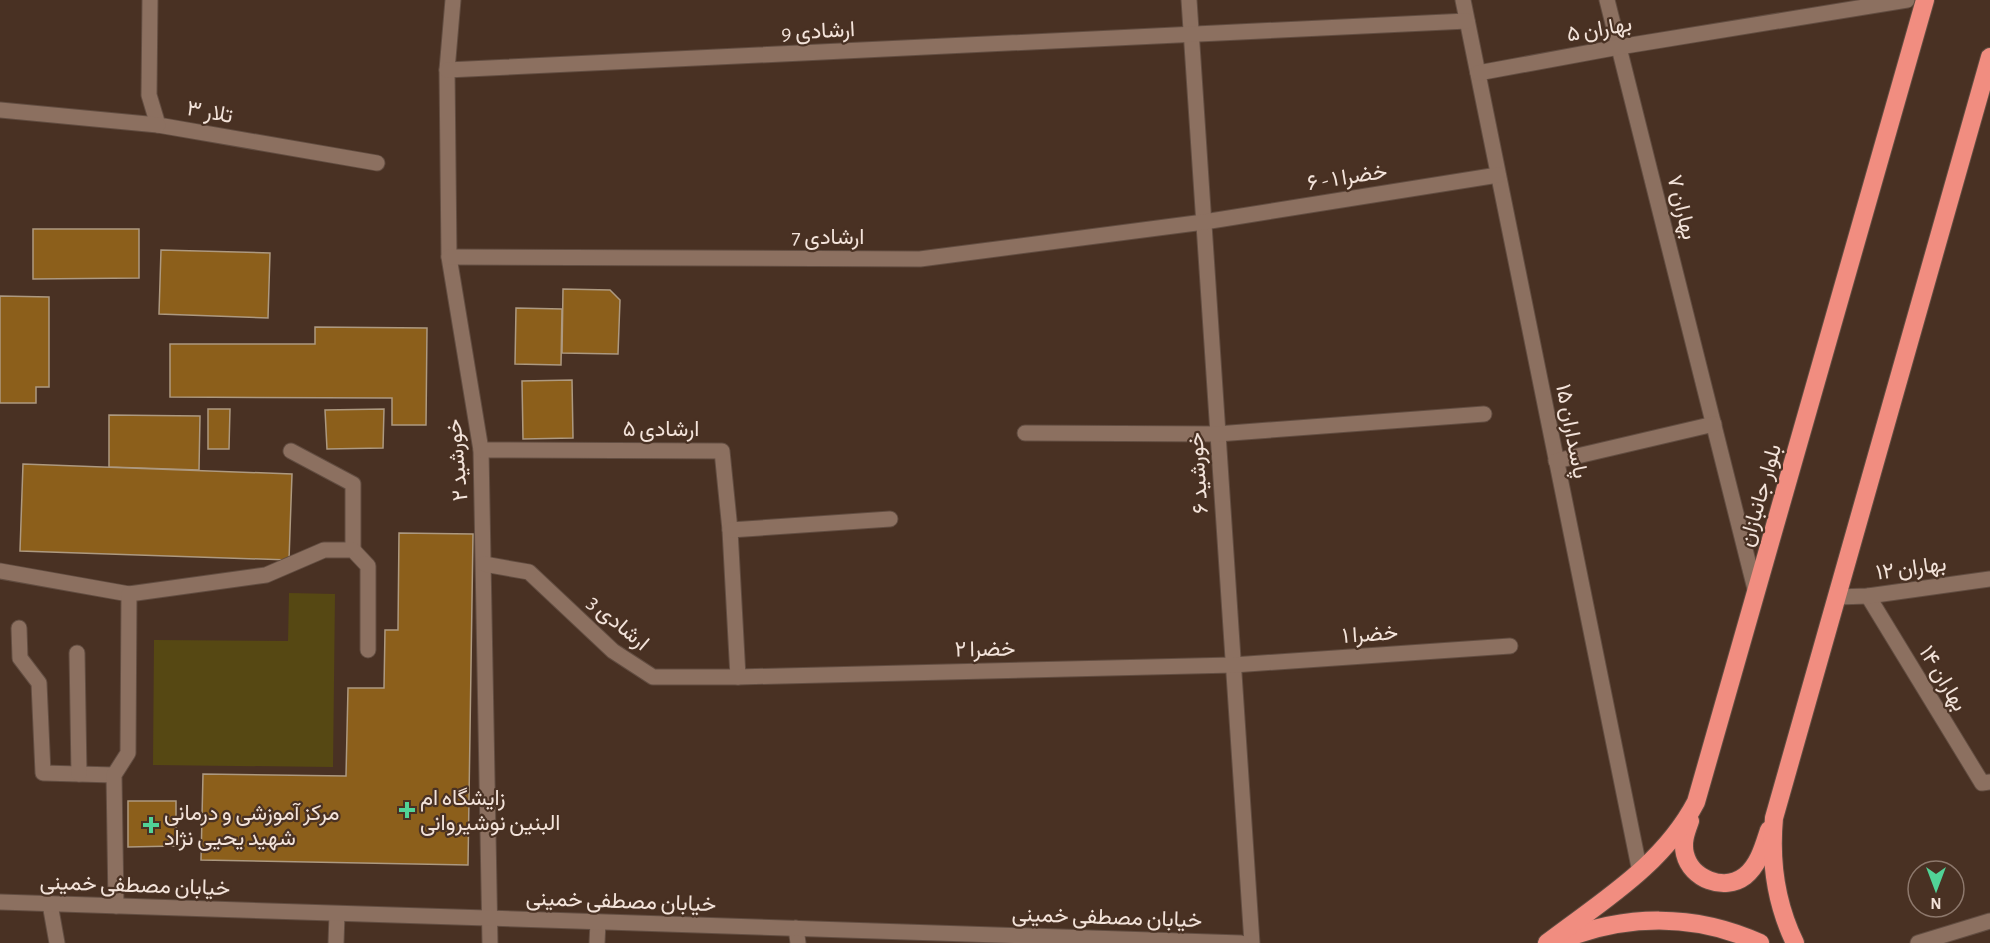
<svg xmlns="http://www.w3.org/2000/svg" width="1990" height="943" viewBox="0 0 1990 943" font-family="'Alegreya Sans',Vazirmatn,sans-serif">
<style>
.green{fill:#564813}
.building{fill:#8c5f1b;stroke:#ad9980;stroke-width:1.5}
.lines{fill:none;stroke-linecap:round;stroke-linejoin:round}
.lane-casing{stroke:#624d41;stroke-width:17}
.street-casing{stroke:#624d41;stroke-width:17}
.secondary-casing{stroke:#624d41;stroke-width:17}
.highway-casing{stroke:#624d41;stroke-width:20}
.lane{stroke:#8c7060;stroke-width:15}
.street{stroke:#8c7060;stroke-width:15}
.secondary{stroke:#8c7060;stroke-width:15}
.highway{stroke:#f18d80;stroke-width:18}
.poi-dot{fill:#51d397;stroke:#493123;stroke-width:2}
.labels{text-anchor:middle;stroke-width:4.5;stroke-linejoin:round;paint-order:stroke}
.street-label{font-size:22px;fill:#f3e3da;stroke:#493123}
.poi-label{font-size:22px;fill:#f3e3da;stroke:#493123;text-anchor:start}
</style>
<rect width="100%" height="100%" fill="#493123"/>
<!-- green -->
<path class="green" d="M289,593l46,1 -2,173 -180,-2 1,-125 134,1z"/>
<!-- building -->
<g class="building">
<path d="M33,229h106v49l-106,1z"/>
<path d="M161,250l109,3 -2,65 -109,-4z"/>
<path d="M563,289l47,1 10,10 -2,54 -56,-1z"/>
<path d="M0,296l49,1v90h-13v16h-36z"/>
<path d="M516,308l46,1 -1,56 -46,-1z"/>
<path d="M315,327l112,1 -1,97h-34v-27l-222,-1v-53h145z"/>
<path d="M572,380l1,58 -50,1 -1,-58z"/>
<path d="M208,409h22l-1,40h-21z"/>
<path d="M384,409l-1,39 -56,1 -2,-39z"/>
<path d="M109,415l91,1 -1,54 -90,-3z"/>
<path d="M23,464l269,10 -3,86 -269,-9z"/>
<path d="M399,533l74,1 -5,331 -267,-5 2,-86 143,2 2,-88h36l1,-58h13z"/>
<path d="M128,801h48v45l-48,1z"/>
</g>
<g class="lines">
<!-- lane casing -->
<g class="lane-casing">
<g id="lane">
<path d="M291,451l62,33v66"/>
<path d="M0,571l129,23"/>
<path d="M19,628l1,30 19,25 4,90 71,2"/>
<path d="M77,653l2,121"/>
<path d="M116,906l-2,-131 14,-22 1,-159 137,-19 58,-25h29l15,16v84"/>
</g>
</g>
<!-- street casing -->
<g class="street-casing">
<g id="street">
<path d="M150,0l-1,95 9,30 219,38"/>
<path d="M453,0l-6,70 2,187 32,193 9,493"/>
<path d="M1189,0l63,943"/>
<path d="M1463,0l177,872"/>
<path d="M1607,0l149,593"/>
<path d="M447,70l1020,-49"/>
<path d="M1478,73l141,-26 288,-47"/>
<path d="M0,110l158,15"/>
<path d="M449,257l471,2 284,-37 294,-47"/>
<path d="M1025,433l192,1 267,-20"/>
<path d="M481,450l241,1 8,79 8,147"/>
<path d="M1556,461l158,-37"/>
<path d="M730,530l160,-11"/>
<path d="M484,564l45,8 84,79 40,26h85l495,-12 277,-19"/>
<path d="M1868,596l114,187 8,-1"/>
<path d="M1837,597l31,-1 122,-17"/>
<path d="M50,904l7,39"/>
<path d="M796,928l2,15"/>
<path d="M336,943l1,-29"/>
<path d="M597,943l1,-21"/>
<path d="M1918,943l72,-22"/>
</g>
</g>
<!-- secondary casing -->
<g class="secondary-casing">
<path id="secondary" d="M0,902l1241,41"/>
</g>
<!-- highway casing -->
<g class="highway-casing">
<g id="highway">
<path d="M1690,821c-4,11 -8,21 -5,33 6,25 39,38 60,22 14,-11 19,-31 24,-46"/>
<path d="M1559,941c66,-27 135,-28 201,2"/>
<path d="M1547,943c55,-42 116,-78 149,-141l229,-802"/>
<path d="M1795,943c-19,-39 -25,-82 -21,-125l216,-761"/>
</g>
</g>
<!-- lane -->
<use href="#lane" class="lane"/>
<!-- street -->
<use href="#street" class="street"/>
<!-- secondary -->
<use href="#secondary" class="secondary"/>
<!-- highway -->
<use href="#highway" class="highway"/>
</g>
<!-- markers -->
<g class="poi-dot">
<path d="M404 801h6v6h6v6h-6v6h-6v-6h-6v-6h6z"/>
<path d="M148 816h6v6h6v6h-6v6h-6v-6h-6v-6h6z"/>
</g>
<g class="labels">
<!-- street labels -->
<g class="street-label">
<text transform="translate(1599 28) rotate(-10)" y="8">بهاران ۵</text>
<text transform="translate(818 30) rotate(-3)" y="8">ارشادی 9</text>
<text transform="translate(210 111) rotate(10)" y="8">تلار ۳</text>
<text transform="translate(1347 176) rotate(-9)" y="8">خضرا ۱ - ۶</text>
<text transform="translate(1683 207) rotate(76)" y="8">بهاران ۷</text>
<text x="828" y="244">ارشادی 7</text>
<text x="661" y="436">ارشادی ۵</text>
<text transform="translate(1573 431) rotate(79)" y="8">پاسداران ۱۵</text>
<text transform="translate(456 460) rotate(-95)" y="8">خورشید ۲</text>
<text transform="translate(1197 473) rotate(-94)" y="8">خورشید ۶</text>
<text transform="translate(1759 495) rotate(-74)" y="8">بلوار جانبازان</text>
<text transform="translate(1911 567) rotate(-8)" y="8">بهاران ۱۲</text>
<text transform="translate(619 622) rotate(40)" y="8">ارشادی 3</text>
<text transform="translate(1370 633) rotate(-4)" y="8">خضرا ۱</text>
<text transform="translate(985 648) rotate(-1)" y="8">خضرا ۲</text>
<text transform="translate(1944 678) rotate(59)" y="8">بهاران ۱۴</text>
<text transform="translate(135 884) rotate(2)" y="8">خیابان مصطفی خمینی</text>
<text transform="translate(621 900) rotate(2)" y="8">خیابان مصطفی خمینی</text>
<text transform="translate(1107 916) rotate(2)" y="8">خیابان مصطفی خمینی</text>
</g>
<!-- poi labels -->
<g class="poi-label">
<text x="420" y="805">زایشگاه ام<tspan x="420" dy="25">البنین نوشیروانی</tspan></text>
<text x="164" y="820">مرکز آموزشی و درمانی<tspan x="164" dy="25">شهید یحیی نژاد</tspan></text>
</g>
</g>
<!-- north arrow -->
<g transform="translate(1936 889) rotate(180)"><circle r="28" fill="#493123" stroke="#8d786c" stroke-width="1.5"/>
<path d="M0-4.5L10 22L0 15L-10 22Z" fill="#51d397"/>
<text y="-9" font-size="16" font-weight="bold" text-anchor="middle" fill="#f3e3da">N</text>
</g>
</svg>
